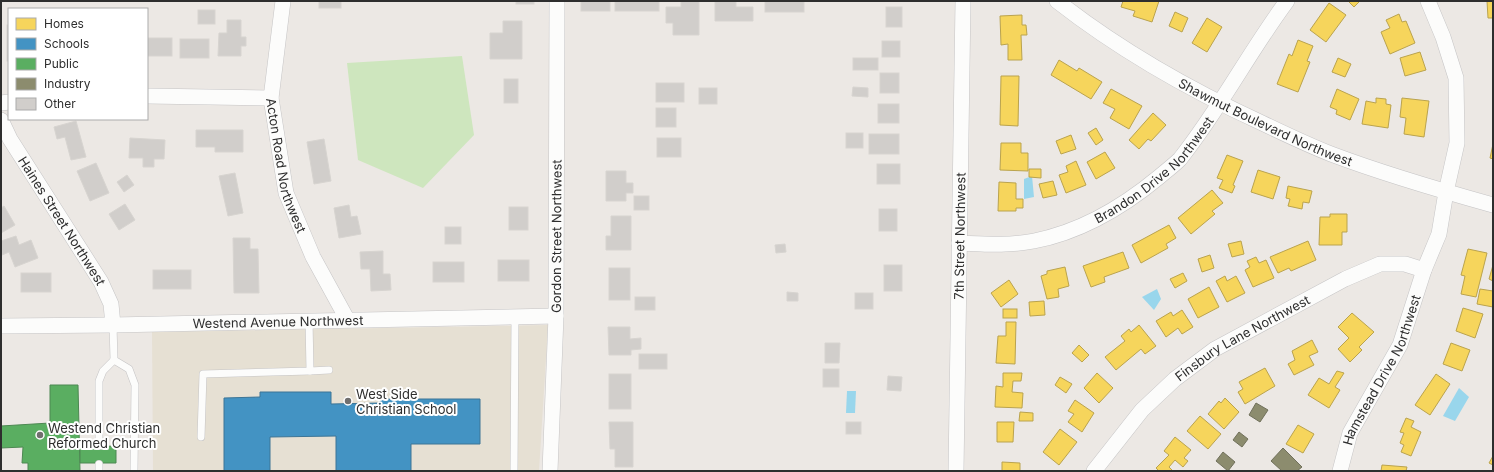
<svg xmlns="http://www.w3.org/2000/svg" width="1494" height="472" viewBox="0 0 1494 472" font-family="Inter,sans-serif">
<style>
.education{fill:#e6e0d3}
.green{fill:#cee6be}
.water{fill:#99d6ec}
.homes{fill:#f6d55c;stroke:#baa34e}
.schools{fill:#4393c3;stroke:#3d7596}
.public{fill:#5aae61;stroke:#4d8852}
.industry{fill:#8c8c6e;stroke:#70705b}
.building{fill:#d1cecb;stroke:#d7d4d0}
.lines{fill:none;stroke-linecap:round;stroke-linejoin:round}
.lane-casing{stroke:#c5c4c5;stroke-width:8}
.street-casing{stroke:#c5c4c5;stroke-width:16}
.lane{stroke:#fcfcfb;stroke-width:7}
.street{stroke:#fcfcfb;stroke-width:15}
.poi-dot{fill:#706f6e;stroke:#fff;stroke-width:1.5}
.labels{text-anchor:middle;stroke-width:4;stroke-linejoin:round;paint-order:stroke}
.street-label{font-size:13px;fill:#2e2e2e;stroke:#fff}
.poi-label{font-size:13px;fill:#2e2e2e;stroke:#fff;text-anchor:start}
</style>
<rect width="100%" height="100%" fill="#ece8e4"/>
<!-- education -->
<path class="education" d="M548,325l-9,146h-386l-1,-139z"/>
<!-- green -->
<path class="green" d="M462,56l12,79 -51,53 -65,-28 -11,-97z"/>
<!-- water -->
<g class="water">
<path d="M1032,176l2,21 -10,2v-20z"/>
<path d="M1157,289l4,10 -7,11 -12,-13z"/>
<path d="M1459,388l10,9 -14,24 -12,-5z"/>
<path d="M847,391h9l-1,22h-9z"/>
</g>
<!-- homes -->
<g class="homes">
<path d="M1123,1h36l-7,21 -19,-6 2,-5 -14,-4z"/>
<path d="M1348,1h12l-6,6z"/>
<path d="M1487,1h6v17h-5z"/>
<path d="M1329,3l17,12 -20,27 -16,-12z"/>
<path d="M1175,12l13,6 -6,14 -13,-6z"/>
<path d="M1399,14l3,8 4,-1 9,22 -25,11 -9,-22 9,-4 -4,-8z"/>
<path d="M1022,15v10h4l1,10h-6l1,25h-14v-16l-7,1 -1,-29z"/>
<path d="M1207,18l15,9 -15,25 -15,-9z"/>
<path d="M1298,40l15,6 -6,15 3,1 -12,30 -21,-8 12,-30 3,2z"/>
<path d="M1420,52l6,18 -21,6 -5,-18z"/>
<path d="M1338,58l13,6 -6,13 -13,-5z"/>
<path d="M1059,60l18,11 2,-3 23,14 -11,17 -40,-24z"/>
<path d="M1001,76h18l-1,50 -18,-1z"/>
<path d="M1111,89l31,17 -13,23 -19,-11 5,-9 -12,-6z"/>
<path d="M1337,89l22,10 -9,21 -14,-6 1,-4 -7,-3z"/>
<path d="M1376,98l10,1v5l5,1 -3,23 -26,-4 4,-23 10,2z"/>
<path d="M1402,98l27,3 -5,36 -20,-3 2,-16 -6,-1z"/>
<path d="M1153,113l13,12 -15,16 -3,-2 -9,10 -10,-9z"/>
<path d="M1096,128l7,12 -7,5 -8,-12z"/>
<path d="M1071,135l5,14 -15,5 -5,-13z"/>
<path d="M1001,143h20v10h7v18l-28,-1z"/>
<path d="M1493,144v15l-3,-1z"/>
<path d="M1105,152l10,16 -19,11 -9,-17z"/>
<path d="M1227,155l16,6 -10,24 2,1 -3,7 -13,-5 4,-8 -6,-2z"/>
<path d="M1076,161l10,24 -20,8 -7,-18 9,-3 -2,-6z"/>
<path d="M1029,169h12v9l-12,-1z"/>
<path d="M1258,170l22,7 -7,22 -22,-7z"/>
<path d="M1053,181l4,14 -14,3 -4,-14z"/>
<path d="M999,182l17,1v16h7v9h-7v3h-18z"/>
<path d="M1288,186l24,5 -3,12 -6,-1 -1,7 -14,-3 2,-7 -4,-1z"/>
<path d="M1212,190l11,13 -11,8 3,3 -24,20 -13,-16z"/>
<path d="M1330,214h17v18h-5v13h-23l1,-28h10z"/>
<path d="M1169,225l7,13 -10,6 2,4 -27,15 -9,-18z"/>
<path d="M1241,241l3,13 -12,3 -4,-13z"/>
<path d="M1308,241l8,19 -25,11 -2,-3 -11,5 -8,-16z"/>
<path d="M1468,249l19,4 -11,44 -15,-3 4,-18 -4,-1z"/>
<path d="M1123,252l6,16 -25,9 1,5 -14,5 -8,-21z"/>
<path d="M1210,255l4,13 -12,4 -4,-13z"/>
<path d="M1256,257l3,6 7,-3 8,18 -21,9 -8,-17 5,-3 -3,-6z"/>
<path d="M1493,265v16l-4,-2z"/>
<path d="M1065,267l4,19 -11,3 1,8 -12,2 -6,-23 6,-2v-3z"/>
<path d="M1183,273l4,8 -12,7 -5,-9z"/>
<path d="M1225,276l2,5 9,-5 9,17 -18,9 -11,-21z"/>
<path d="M1009,280l9,14 -17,13 -10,-14z"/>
<path d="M1209,287l10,20 -21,11 -10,-19z"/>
<path d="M1480,289l13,2v16l-16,-3z"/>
<path d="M1044,301l1,14 -15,1 -1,-14z"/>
<path d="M1463,308l20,6 -8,24 -19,-7z"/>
<rect x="1003" y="309" width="14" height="9"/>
<path d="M1182,310l11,17 -11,7 -4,-6 -12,9 -10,-16 15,-9 2,4z"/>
<path d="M1352,313l22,19 -15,15 3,3 -12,12 -12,-13 11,-11 -11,-11z"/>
<path d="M1006,322h10l-1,42 -19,-1 2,-27h8z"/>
<path d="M1139,325l17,21 -11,8 -4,-5 -25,21 -11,-13 20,-16 -4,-5 8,-7 2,3z"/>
<path d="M1312,340l6,12 -9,4 5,9 -20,10 -6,-11 7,-4 -3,-9z"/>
<path d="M1451,343l19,7 -8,21 -19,-7z"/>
<path d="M1079,345l10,10 -7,7 -10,-9z"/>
<path d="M1265,368l10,18 -30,18 -7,-12 5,-3 -4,-7z"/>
<path d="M1337,371l7,2 -9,14 5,3 -11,18 -21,-13 11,-17 10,6z"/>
<path d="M1003,373h19l-1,8h-8l-1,11 11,1 -1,15 -27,-1 1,-21 7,1z"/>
<path d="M1097,373l16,15 -14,15 -15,-15z"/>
<path d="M1436,374l14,10 -20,31 -15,-10z"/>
<path d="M1060,377l12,7 -6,9 -11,-8z"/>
<path d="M1225,398l14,14 -15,17 -16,-15 11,-13 2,2z"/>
<path d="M1075,400l19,13 -12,19 -14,-10 6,-8 -6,-3z"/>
<path d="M1020,412l13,1v8h-14z"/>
<path d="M1200,416l21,18 -13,15 -21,-18z"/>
<path d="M1406,418l8,3 -3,6 10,5 -10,24 -10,-4 3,-7 -4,-2 4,-10 -4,-1z"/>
<path d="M997,422h17l-1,20h-16z"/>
<path d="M1298,425l16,9 -11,19 -17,-9z"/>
<path d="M1060,429l17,13 -18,23 -16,-13z"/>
<path d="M1175,437l16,13 -7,8 4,3 -5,6 -8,-7 -6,7 3,3 -1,1h-12l-3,-3 13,-13 -5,-4z"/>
<path d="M1493,456v9l-4,-2z"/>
<path d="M1002,462l18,1v8h-18z"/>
<path d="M1382,465l25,2 -1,4h-25z"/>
</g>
<!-- schools -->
<path class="schools" d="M260,392h71v12l49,-1v-4h100v45h-69v27h-75v-35l-66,1v34h-46v-73l36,-1z"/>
<!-- public -->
<g class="public">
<path d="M50,385h28l2,86h-52v-8h-6l1,-16 -22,1v-22l49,-3z"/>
<path d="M116,446v17h-36v-16z"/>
</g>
<!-- industry -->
<g class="industry">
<path d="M1256,403l12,7 -8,12 -11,-7z"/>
<path d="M1239,432l9,7 -6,8 -9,-7z"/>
<path d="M1283,448l19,19 -5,4h-15l-11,-10z"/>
<path d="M1223,452l12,10 -7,9 -12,-10z"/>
</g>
<!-- building -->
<g class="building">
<rect x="319" y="1" width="22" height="7"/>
<rect x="516" y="1" width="18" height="3"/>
<rect x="581" y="1" width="29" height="10"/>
<rect x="615" y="1" width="44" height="10"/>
<path d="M681,1h18v34h-26v-12h-7v-16h15z"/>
<path d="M715,1h21v6h17v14h-38z"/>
<rect x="765" y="1" width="39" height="11"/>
<rect x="886" y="7" width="16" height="20"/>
<rect x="198" y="10" width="17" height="14"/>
<path d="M227,20h14v17h5v9h-5v10h-23l1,-23h8z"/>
<path d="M503,21h19v38h-32v-26h13z"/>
<rect x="7" y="25" width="2" height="36"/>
<rect x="147" y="38" width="25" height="18"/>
<rect x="180" y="39" width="29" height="19"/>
<rect x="882" y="41" width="18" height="16"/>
<rect x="853" y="58" width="25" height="12"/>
<rect x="880" y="73" width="19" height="20"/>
<rect x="504" y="79" width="14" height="24"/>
<rect x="656" y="83" width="28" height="19"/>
<path d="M853,87l15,1v9l-16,-1z"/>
<rect x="699" y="88" width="18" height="16"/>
<rect x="878" y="104" width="21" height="19"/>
<rect x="656" y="108" width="20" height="19"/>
<path d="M76,121l10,36 -15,3 -6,-23 -8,2 -3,-12z"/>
<path d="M196,130h47v22h-28v-5h-19z"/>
<rect x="846" y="133" width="17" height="15"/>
<rect x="869" y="134" width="30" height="20"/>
<path d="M130,138l35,2 -1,19h-10v8h-11v-9h-14z"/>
<rect x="657" y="138" width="24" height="19"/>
<path d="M324,139l7,42 -17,3 -7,-42z"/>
<path d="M96,163l13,30 -19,8 -13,-30z"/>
<rect x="877" y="164" width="23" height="20"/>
<path d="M606,171h20v12h7v10h-7v8h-20z"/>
<path d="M235,173l8,40 -15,3 -9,-40z"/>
<path d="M127,175l7,10 -10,7 -7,-10z"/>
<rect x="634" y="196" width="15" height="14"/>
<path d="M125,204l10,16 -16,10 -10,-16z"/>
<path d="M349,205l2,12 6,-1 4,18 -22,4 -5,-30z"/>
<path d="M4,206l11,19 -14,8v-25z"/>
<rect x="509" y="207" width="19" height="23"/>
<rect x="879" y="209" width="18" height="22"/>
<path d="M611,216h20v34h-25v-14h5z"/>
<rect x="445" y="227" width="16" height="17"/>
<path d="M16,236l3,9 12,-5 7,18 -23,9 -6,-15 -7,3 -1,-14z"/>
<path d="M233,238h17v11h8l1,44h-25z"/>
<path d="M785,244l1,8 -10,1 -1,-8z"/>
<path d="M383,251v23h7l1,16 -20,1 -1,-22h-9l-1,-17z"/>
<rect x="498" y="260" width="31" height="21"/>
<rect x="433" y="262" width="31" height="20"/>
<rect x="884" y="265" width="18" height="26"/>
<rect x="609" y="268" width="21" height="32"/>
<rect x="153" y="270" width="38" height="19"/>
<rect x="21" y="273" width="30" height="19"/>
<path d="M787,292l11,1v8h-11z"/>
<rect x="855" y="293" width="18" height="16"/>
<rect x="635" y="297" width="20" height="13"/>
<path d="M608,327h22v12l11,-1v11l-10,1v5h-22z"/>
<path d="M825,343h15l-1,20h-14z"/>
<rect x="639" y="354" width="28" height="15"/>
<rect x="823" y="369" width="16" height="18"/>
<rect x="609" y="374" width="22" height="35"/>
<path d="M888,376l14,1 -1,14 -14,-1z"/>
<path d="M609,422h24v45h-18v-18h-5z"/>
<rect x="846" y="422" width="15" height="12"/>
</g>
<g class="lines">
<!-- lane casing -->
<g class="lane-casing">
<g id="lane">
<path d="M113,325l1,35 15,9 6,16 -1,86"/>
<path d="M310,371l19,-1"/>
<path d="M201,437l2,-63 107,-3 -1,-51"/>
<path d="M99,446v-65l4,-10 11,-11"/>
<path d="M99,471v-7"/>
<path d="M514,471l1,-155"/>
</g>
</g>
<!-- street casing -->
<g class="street-casing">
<g id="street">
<path id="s1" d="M283,1l-12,97 15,95 27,64 34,62"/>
<path id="s2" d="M1057,1c64,50 131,88 205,122 23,11 46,22 69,31 53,20 108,36 162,51"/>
<path d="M147,96l124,2"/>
<path d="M1,103l8,-1"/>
<path id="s3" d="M1,120l9,19 91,143 10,22 2,21"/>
<path id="s4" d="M959,243c25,1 50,3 75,-2 46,-9 90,-35 125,-64 7,-6 15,-12 21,-18 40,-50 69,-107 107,-158"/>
<path id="s5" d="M1,326l112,-1 443,-9"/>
<path id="s6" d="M550,471l6,-155 1,-315"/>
<path id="s7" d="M956,471l7,-470"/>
<path id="s8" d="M1094,471l48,-61 33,-31 40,-30 130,-70 35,-15h25l19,6"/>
<path id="s9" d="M1340,471l10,-38 50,-88 24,-75 15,-36 7,-42 11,-49 -1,-65 -13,-41 -15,-36"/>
</g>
</g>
<!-- lane -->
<use href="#lane" class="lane"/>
<!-- street -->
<use href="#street" class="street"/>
</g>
<!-- markers -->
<g class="poi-dot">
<circle cx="348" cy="401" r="4"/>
<circle cx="40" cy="435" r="4"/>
</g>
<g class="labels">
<!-- street labels -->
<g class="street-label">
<text dy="5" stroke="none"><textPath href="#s2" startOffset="242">Shawmut Boulevard Northwest</textPath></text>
<text dy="5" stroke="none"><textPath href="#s1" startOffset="167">Acton Road Northwest</textPath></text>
<text dy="5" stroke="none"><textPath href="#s4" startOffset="218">Brandon Drive Northwest</textPath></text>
<text dy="5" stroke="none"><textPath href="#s3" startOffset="118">Haines Street Northwest</textPath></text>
<text dy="5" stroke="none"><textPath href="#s6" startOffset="235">Gordon Street Northwest</textPath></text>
<text dy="5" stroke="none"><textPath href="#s7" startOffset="235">7th Street Northwest</textPath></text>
<text dy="5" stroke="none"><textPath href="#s5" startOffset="277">Westend Avenue Northwest</textPath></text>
<text dy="5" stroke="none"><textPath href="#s8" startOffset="202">Finsbury Lane Northwest</textPath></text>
<text dy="5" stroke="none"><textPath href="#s9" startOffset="110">Hamstead Drive Northwest</textPath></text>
</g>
<!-- poi labels -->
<g class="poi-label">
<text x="356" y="399">West Side<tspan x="356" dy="15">Christian School</tspan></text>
<text x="48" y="433">Westend Christian<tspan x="48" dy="15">Reformed Church</tspan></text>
</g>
</g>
<!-- border -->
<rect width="1494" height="472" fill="none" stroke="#2e2e2e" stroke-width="4"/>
<!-- legend -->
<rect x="8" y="8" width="140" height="112" fill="#ffffff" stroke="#ababab"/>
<rect x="16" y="18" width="20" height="12" fill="#f6d55c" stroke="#ababab"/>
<text x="44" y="28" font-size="12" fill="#2e2e2e">Homes</text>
<rect x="16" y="38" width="20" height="12" fill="#4393c3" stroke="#ababab"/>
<text x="44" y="48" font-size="12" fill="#2e2e2e">Schools</text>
<rect x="16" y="58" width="20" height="12" fill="#5aae61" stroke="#ababab"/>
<text x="44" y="68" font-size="12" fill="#2e2e2e">Public</text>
<rect x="16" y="78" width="20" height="12" fill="#8c8c6e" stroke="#ababab"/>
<text x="44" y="88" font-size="12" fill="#2e2e2e">Industry</text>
<rect x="16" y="98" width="20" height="12" fill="#d1cecb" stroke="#ababab"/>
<text x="44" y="108" font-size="12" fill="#2e2e2e">Other</text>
</svg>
